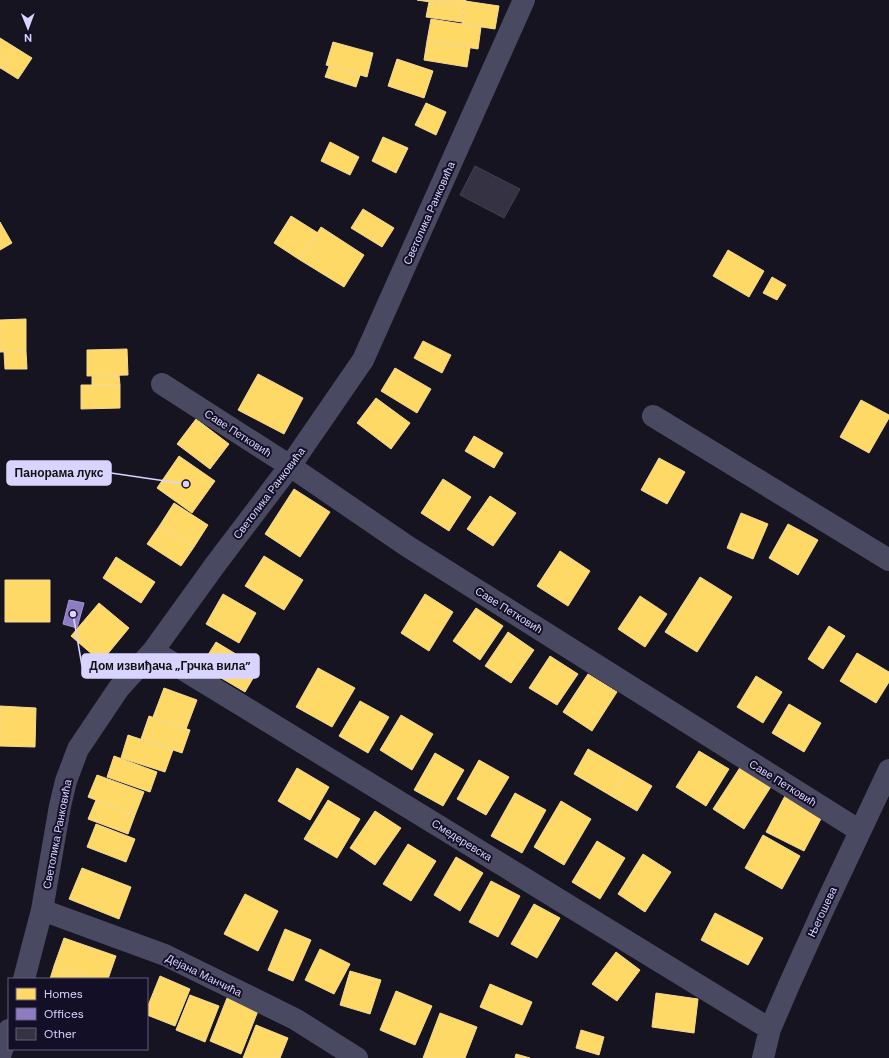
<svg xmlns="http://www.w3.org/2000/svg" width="889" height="1058" font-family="'DM Sans',sans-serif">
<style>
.homes{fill:#ffd966;stroke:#f4d894}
.offices{fill:#8e7cc3;stroke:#a496d5}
.building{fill:#343243;stroke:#433f54}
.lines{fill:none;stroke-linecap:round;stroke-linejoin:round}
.minor{stroke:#4a4962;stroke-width:22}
.labels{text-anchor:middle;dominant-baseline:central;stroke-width:4;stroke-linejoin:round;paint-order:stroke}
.street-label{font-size:11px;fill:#d9d4ff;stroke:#130f26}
.leader{fill:none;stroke:#d9d4ff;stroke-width:1.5}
.callout-dot{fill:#d9d4ff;stroke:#130f26;stroke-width:1.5}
.callout{fill:#d9d4ff;stroke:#d9d4ff;stroke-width:1.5}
.callout-label{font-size:12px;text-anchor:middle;font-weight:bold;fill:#111}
</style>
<rect width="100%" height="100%" fill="#161421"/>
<path class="homes" d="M 417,0 L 466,0 L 464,7 Z
M 465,1 L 499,6 L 495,29 L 462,24 Z
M 429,2 L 464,7 L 462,22 L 426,17 Z
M 431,19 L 481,27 L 478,49 L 427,41 Z
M 0,38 L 16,48 L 2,69 L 0,68 Z
M 427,41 L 470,48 L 467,67 L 424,60 Z
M 333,42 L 373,53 L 367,77 L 326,65 Z
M 16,48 L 32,58 L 18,79 L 2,69 Z
M 397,59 L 433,71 L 424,98 L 388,86 Z
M 329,66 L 360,75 L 356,87 L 325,77 Z
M 426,103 L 446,112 L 436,135 L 415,125 Z
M 383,137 L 408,148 L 396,173 L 372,161 Z
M 330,142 L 359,157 L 350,175 L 321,161 Z
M 363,209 L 394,228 L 382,247 L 351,228 Z
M 291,216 L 318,233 L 300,260 L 274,243 Z
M 0,222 L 12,243 L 0,250 Z
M 321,227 L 364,255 L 344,287 L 300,260 Z
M 728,250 L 764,271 L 749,297 L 713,276 Z
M 772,277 L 786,285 L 777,300 L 763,293 Z
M 26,319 L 26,351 L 0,352 L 0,320 Z
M 423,341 L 451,355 L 442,373 L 414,358 Z
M 127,349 L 128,375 L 87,376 L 87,350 Z
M 26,351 L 27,369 L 5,369 L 4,352 Z
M 395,368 L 431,389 L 417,413 L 381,391 Z
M 258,374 L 303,398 L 284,434 L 238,410 Z
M 119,375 L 120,385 L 92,385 L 92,376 Z
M 81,385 L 120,385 L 120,408 L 81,409 Z
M 376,398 L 410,423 L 391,449 L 357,423 Z
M 861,400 L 889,415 L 889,418 L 869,453 L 840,437 Z
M 196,419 L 229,444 L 210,469 L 177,444 Z
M 474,436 L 503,453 L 494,468 L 465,451 Z
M 179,456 L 215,481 L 192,513 L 157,488 Z
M 659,458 L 685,472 L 667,504 L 641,490 Z
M 443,479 L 471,497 L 449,531 L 421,513 Z
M 294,489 L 330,512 L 300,557 L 265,534 Z
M 490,496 L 516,513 L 493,546 L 467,529 Z
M 174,503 L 208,525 L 194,547 L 160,525 Z
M 741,513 L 768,524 L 753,559 L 727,548 Z
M 788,524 L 818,540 L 798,575 L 769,558 Z
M 160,525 L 194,547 L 181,566 L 147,544 Z
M 560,551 L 590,571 L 568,606 L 537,586 Z
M 264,556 L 303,580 L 284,610 L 245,586 Z
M 116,557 L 155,582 L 141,603 L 103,578 Z
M 700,577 L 732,597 L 697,652 L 665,632 Z
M 5,580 L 50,580 L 50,622 L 5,622 Z
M 223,594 L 256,613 L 239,643 L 206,624 Z
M 425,594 L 453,612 L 429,651 L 401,633 Z
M 640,596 L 667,614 L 645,647 L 618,629 Z
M 99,603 L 129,628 L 101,662 L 71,636 Z
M 476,608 L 503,626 L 480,660 L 453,641 Z
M 829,626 L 845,636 L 823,669 L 808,659 Z
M 508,632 L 534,650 L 511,683 L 485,666 Z
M 216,642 L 259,668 L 245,692 L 201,666 Z
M 857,653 L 889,672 L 889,682 L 876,703 L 840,681 Z
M 550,656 L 578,674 L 557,705 L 529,688 Z
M 318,668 L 355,688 L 332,727 L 296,707 Z
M 588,674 L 617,692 L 592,731 L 563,712 Z
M 756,676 L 782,692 L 763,723 L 737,707 Z
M 164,688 L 197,700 L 186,729 L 153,717 Z
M 360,701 L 389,717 L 368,753 L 339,736 Z
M 789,704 L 821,723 L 804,752 L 772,733 Z
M 0,706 L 36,708 L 35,747 L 0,746 Z
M 401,715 L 433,734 L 412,770 L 380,750 Z
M 149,716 L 190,730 L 182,753 L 141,739 Z
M 128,735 L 173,750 L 165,772 L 121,758 Z
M 588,749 L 628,772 L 613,797 L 574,774 Z
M 699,751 L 729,769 L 706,806 L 676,787 Z
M 435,753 L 464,770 L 443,806 L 414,790 Z
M 114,756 L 157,772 L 150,792 L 107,777 Z
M 479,760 L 509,777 L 486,815 L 457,799 Z
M 741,766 L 772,785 L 744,829 L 713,809 Z
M 297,768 L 329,787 L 310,820 L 278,801 Z
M 628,772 L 652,786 L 637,811 L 613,797 Z
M 97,775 L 144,792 L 135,815 L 88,797 Z
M 515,793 L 546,810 L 522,853 L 491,836 Z
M 786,794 L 824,813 L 804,851 L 766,832 Z
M 96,800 L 135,815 L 128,834 L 88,819 Z
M 328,800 L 360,819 L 337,858 L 304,839 Z
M 561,801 L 591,819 L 564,865 L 534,847 Z
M 375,811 L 401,828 L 375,865 L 350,848 Z
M 96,824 L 135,839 L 126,862 L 87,847 Z
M 763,835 L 800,856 L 782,889 L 745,868 Z
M 597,841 L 625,858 L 600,899 L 572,882 Z
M 408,844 L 436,861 L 411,901 L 383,884 Z
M 643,854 L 671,872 L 645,912 L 618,894 Z
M 456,857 L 483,873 L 460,911 L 434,895 Z
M 82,868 L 131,887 L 119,919 L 69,899 Z
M 491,881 L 520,896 L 498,937 L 469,922 Z
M 245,894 L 278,911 L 258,951 L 224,934 Z
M 534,904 L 560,918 L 537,958 L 511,944 Z
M 715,913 L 763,938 L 748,965 L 701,940 Z
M 285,929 L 311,940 L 293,981 L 268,970 Z
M 64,938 L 116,956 L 108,979 L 92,979 L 54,966 Z
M 320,949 L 350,964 L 334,994 L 305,980 Z
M 616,952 L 640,970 L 617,1001 L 592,984 Z
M 54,966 L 92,979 L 50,979 Z
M 350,971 L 381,980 L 370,1014 L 340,1005 Z
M 160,976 L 190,989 L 175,1026 L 147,1015 L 147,1008 Z
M 490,984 L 532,1002 L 522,1025 L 480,1007 Z
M 396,991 L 432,1006 L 415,1045 L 380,1030 Z
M 656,993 L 698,999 L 694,1033 L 652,1027 Z
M 190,995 L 219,1006 L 205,1042 L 176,1030 Z
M 227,998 L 258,1011 L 241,1054 L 210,1041 Z
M 440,1013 L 477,1027 L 465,1058 L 423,1058 Z
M 256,1025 L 288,1038 L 280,1058 L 243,1058 Z
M 581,1030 L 604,1037 L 599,1055 L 576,1048 Z
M 516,1054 L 530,1058 L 515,1058 Z"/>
<path class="offices" d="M 69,600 L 84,603 L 77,628 L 63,624 Z"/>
<path class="building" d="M 475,166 L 520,189 L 504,218 L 460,195 Z"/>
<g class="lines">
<path class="minor" d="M 162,384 L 290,466 L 407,546 L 860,831
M 653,416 L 889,560
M 153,651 L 770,1029
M 42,910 L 165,955 L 295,1019 L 357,1058
M 24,979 L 42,910 L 60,806 L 66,781 L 78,749 L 119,688 L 153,651 L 215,565 L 290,466 L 363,360 L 524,0
M 0,1056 L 9,1030
M 763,1058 L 770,1029 L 789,985 L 823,910 L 889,770"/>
</g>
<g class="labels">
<g class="street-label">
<text transform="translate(429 213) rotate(-66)">Светолика Ранковића</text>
<text transform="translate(238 433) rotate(33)">Саве Петковић</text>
<text transform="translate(269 493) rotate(-53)">Светолика Ранковића</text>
<text transform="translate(509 610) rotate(32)">Саве Петковић</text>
<text transform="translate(783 783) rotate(32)">Саве Петковић</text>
<text transform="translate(57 834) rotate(-79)">Светолика Ранковића</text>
<text transform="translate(462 840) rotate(32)">Смедеревска</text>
<text transform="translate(822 912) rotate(-65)">Његошева</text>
<text transform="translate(204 975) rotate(26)">Дејана Манчића</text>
</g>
</g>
<path class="leader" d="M186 484L111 473M73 614L82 666"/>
<g class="callout-dot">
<circle cx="186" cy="484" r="4"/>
<circle cx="73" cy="614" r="4"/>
</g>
<g class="callout">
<rect x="7" y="461" width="104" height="24" rx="4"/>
<rect x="82" y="654" width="177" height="24" rx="4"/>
</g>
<g class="callout-label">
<text x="59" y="477">Панорама лукс</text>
<text x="170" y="670">Дом извиђача „Грчка вила”</text>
</g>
<rect x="8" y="978" width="140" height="72" fill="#130f26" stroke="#625e7d"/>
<rect x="16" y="988" width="20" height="12" fill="#ffd966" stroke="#625e7d"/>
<text x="44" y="998" font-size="12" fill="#d9d4ff">Homes</text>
<rect x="16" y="1008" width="20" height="12" fill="#8e7cc3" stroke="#625e7d"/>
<text x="44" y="1018" font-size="12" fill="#d9d4ff">Offices</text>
<rect x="16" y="1028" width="20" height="12" fill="#343243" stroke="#625e7d"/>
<text x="44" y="1038" font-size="12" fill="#d9d4ff">Other</text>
<g transform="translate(28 28) rotate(179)" stroke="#130f26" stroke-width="3" paint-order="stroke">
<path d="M0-3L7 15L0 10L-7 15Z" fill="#d9d4ff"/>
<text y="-6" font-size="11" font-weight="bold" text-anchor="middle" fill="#d9d4ff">N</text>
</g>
</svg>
